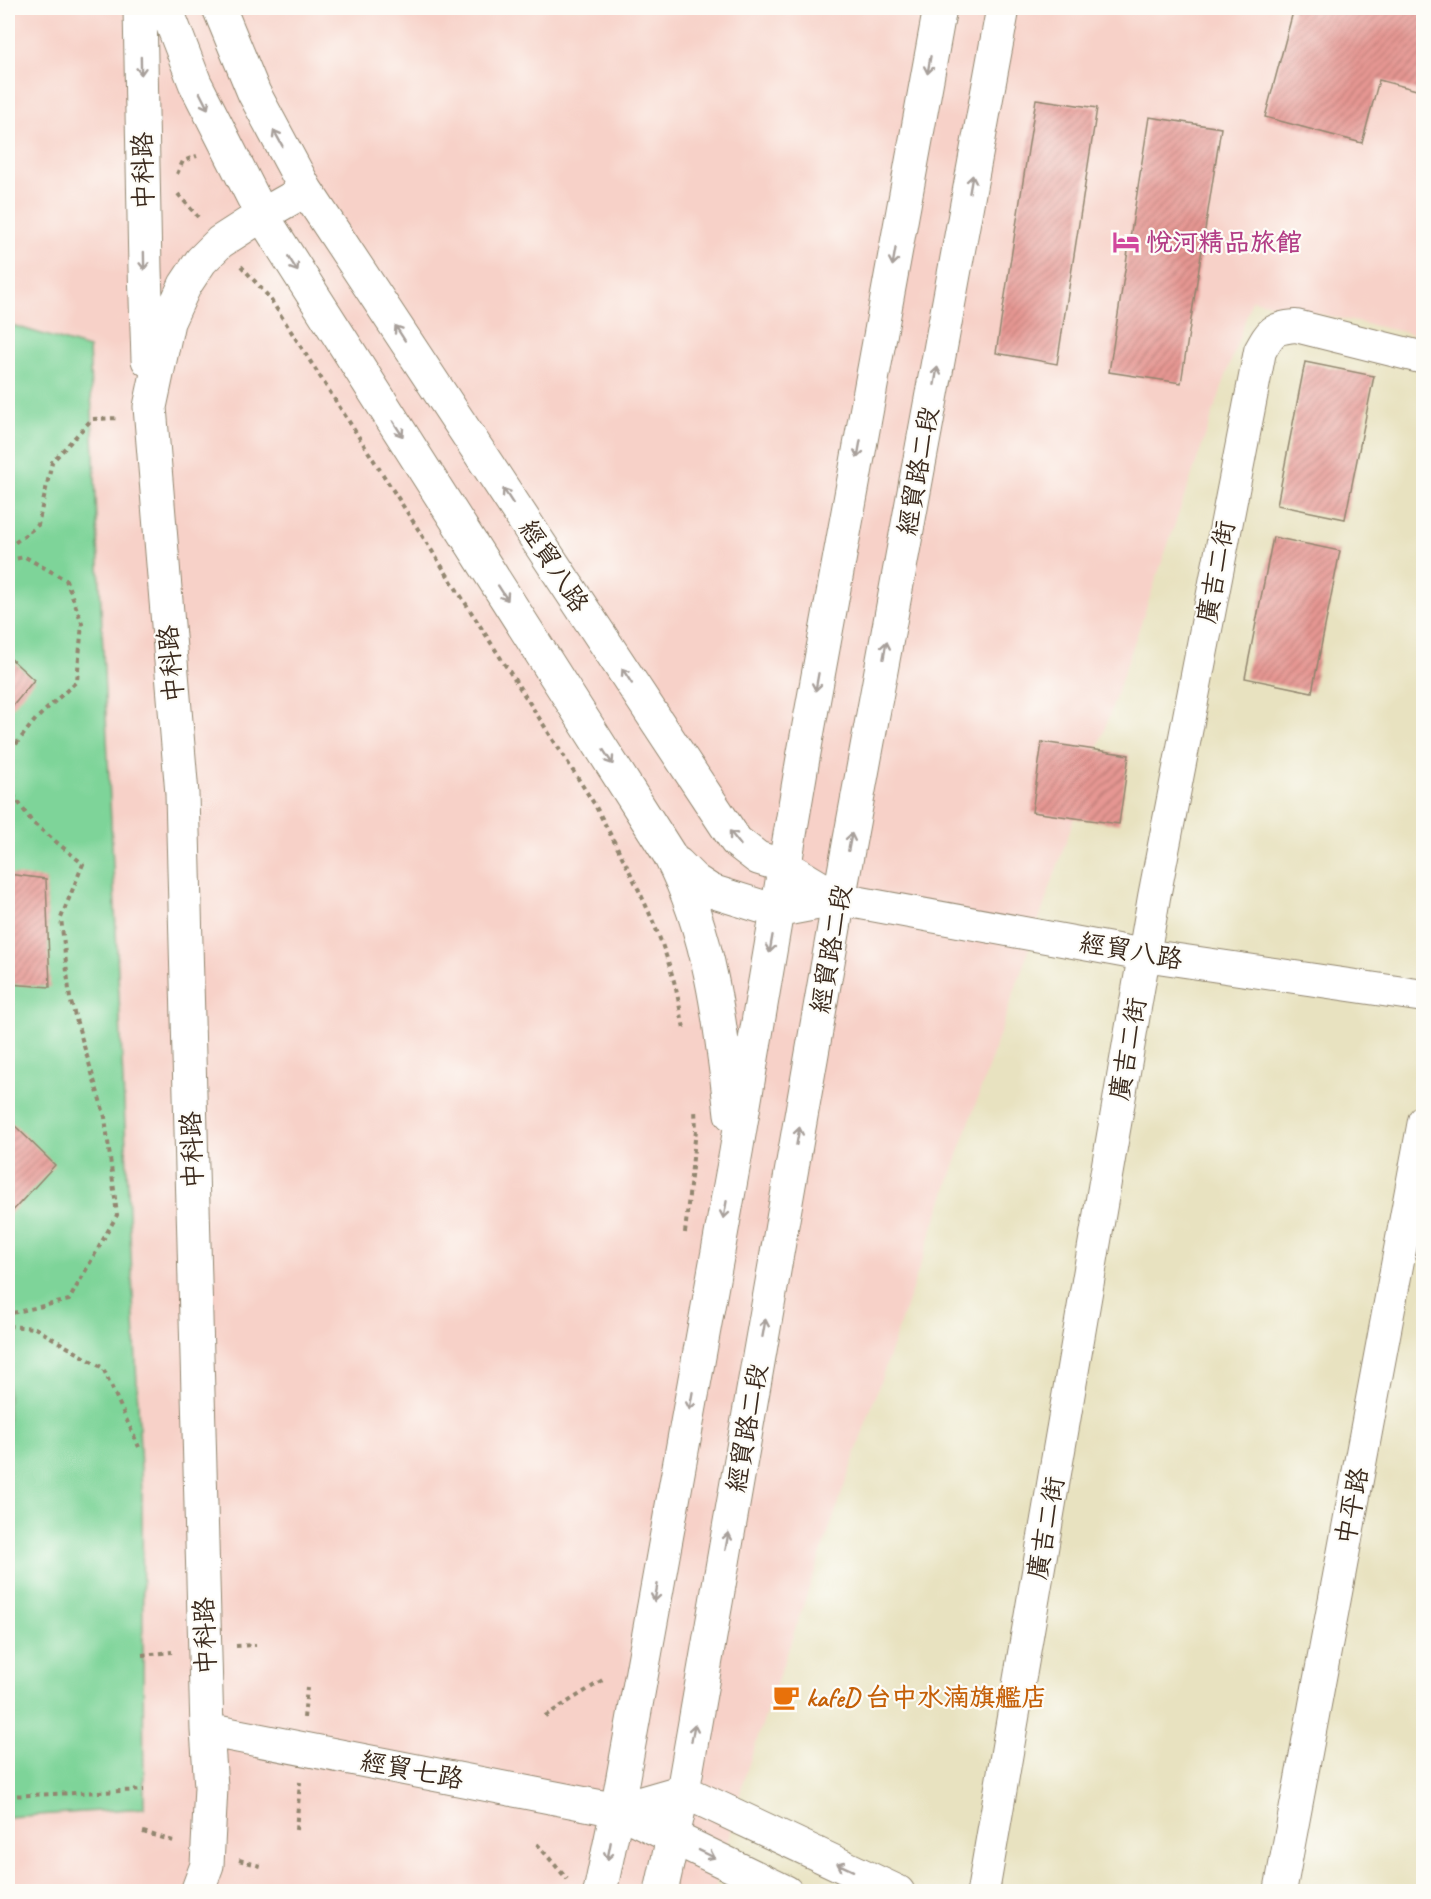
<svg xmlns="http://www.w3.org/2000/svg" width="1431" height="1899" font-family="Caveat,'LXGW WenKai TC',sans-serif">
<style>
.built{fill:#f7d1c8}
.green{fill:#7ed499;stroke:#5c7f5c;stroke-width:1.5}
.building{fill:url(#building-hatch)}
.lines{fill:none;stroke-linecap:round;stroke-linejoin:round}
.minor-casing{stroke:#92866f;stroke-width:34}
.tertiary-casing{stroke:#92866f;stroke-width:35}
.path{stroke:#92866f;stroke-width:4;stroke-dasharray:4.5 4.5;stroke-linecap:butt}
.minor{stroke:#fff;stroke-width:32}
.tertiary{stroke:#fff;stroke-width:33}
.oneway{stroke:#a79f9a}
.labels{text-anchor:middle;dominant-baseline:central;stroke-width:4.5;stroke-linejoin:round;paint-order:stroke}
.street-label{font-size:26px;fill:#3b2a1e;stroke:#fdfcf7}
.hotel-label{font-size:26px;font-weight:bold;fill:#b23c85;stroke:#fdfcf7;text-anchor:start}
.food-label{font-size:26px;font-weight:bold;fill:#c56008;stroke:#fdfcf7;text-anchor:start}
</style>
<defs>
<pattern id="building-hatch" width="6" height="6" patternUnits="userSpaceOnUse" patternTransform="scale(1.5)"><rect width="6" height="6" fill="#e69793"/><path d="M-1 1l2-2M0 6l6-6M5 7l2-2" fill="none" stroke="#bc7b77"/></pattern>
</defs>
<rect width="100%" height="100%" fill="#fdfcf7"/>
<filter id="ink" filterUnits="userSpaceOnUse"><feTurbulence type="fractalNoise" baseFrequency=".0167" numOctaves="2"/><feDisplacementMap in="SourceGraphic" scale="12" xChannelSelector="R" yChannelSelector="G"/><feConvolveMatrix kernelMatrix="1 2 1 2 8 2 1 2 1" color-interpolation-filters="sRGB"/></filter>
<filter id="wash" filterUnits="userSpaceOnUse"><feTurbulence type="fractalNoise" baseFrequency=".008" numOctaves="4" result="noise"/><feDisplacementMap in="SourceGraphic" scale="24" xChannelSelector="R" yChannelSelector="G"/><feGaussianBlur stdDeviation="1.35" result="paint"/><feColorMatrix in="noise" values="0 0 0 0 0 0 0 0 0 0 0 0 0 0 0 0 0 1.4 0 .05"/><feComposite in="paint" operator="in"/></filter>
<g filter="url(#wash)">
<rect width="100%" height="100%" fill="#e8e2c0"/>
<path class="built" d="M 8,8 L 1423,8 L 1423,336 L 1252,300 L 744,1778 L 715,1891 L 8,1892 Z"/>
<path class="green" d="M 8,324 L 89,348 L 142,1492 L 144,1808 L 8,1817 Z"/>
<g id="blocks">
<path class="building" d="M 1294,8 L 1424,8 L 1424,92 L 1379,80 L 1362,143 L 1265,117 Z
M 1036,99 L 1097,108 L 1057,364 L 996,353 Z
M 1149,117 L 1221,128 L 1181,383 L 1109,372 Z
M 1305,362 L 1374,376 L 1345,519 L 1277,505 Z
M 1273,537 L 1340,551 L 1312,692 L 1245,678 Z
M 8,656 L 34,680 L 8,712 Z
M 1042,742 L 1129,755 L 1119,824 L 1032,812 Z
M 8,874 L 46,879 L 50,987 L 8,984 Z
M 8,1119 L 55,1165 L 8,1216 Z"/>
</g>
</g>
<g filter="url(#ink)">
<use href="#blocks" fill-opacity="0" stroke="#92866f" stroke-width="1.5"/>
<g class="lines">
<defs>
<path id="minor" d="M 839,899 L 1144,955 L 1424,996
M 983,1892 L 1154,897 L 1260,351 C 1271,331 1273,328 1296,326 L 1424,358
M 1280,1892 L 1424,1121"/>
<path id="tertiary" d="M 140,8 L 145,269 L 148,360
M 166,8 L 195,83 L 262,215 L 669,854 C 711,934 721,1026 731,1114
M 219,8 L 254,93 L 306,190 L 736,841 L 758,858 L 784,866 L 839,899
M 678,864 L 694,880 L 711,891 L 776,911 L 839,899
M 207,1730 L 617,1810 L 786,1892
M 617,1810 L 683,1791 L 898,1892
M 197,1892 L 207,1865 L 211,1787 L 207,1730 L 182,794 L 150,407 L 168,322 L 185,285 L 201,261 L 220,242 L 262,215 L 306,190
M 600,1892 L 617,1810 L 736,1152 L 803,758 L 940,8
M 661,1892 L 683,1791 L 839,899 L 1003,8"/>
</defs>
<use href="#minor" class="minor-casing"/>
<use href="#tertiary" class="tertiary-casing"/>
<path class="path" d="M 177,174 L 183,161 L 197,156
M 178,194 L 198,217
M 241,266 L 269,297 L 595,805 C 624,861 656,917 673,978 C 678,994 680,1011 684,1028
M 8,548 L 38,525 L 52,462 L 92,419 L 119,418
M 8,560 L 25,557 L 66,580 L 82,623 L 77,681 L 36,719 L 8,754
M 8,787 L 32,822 L 83,864 L 61,918 L 70,999 L 105,1117 L 117,1215 L 69,1300 L 8,1314
M 685,1233 L 696,1130 L 695,1109
M 8,1326 L 35,1328 L 103,1368 L 139,1447
M 236,1646 L 256,1645
M 142,1655 L 172,1652
M 545,1716 L 606,1678
M 304,1718 L 307,1688
M 8,1796 L 144,1790
M 296,1830 L 300,1782
M 143,1832 L 177,1842
M 537,1844 L 567,1879
M 239,1860 L 264,1867"/>
<use href="#minor" class="minor"/>
<use href="#tertiary" class="tertiary"/>
</g>
<defs><path id="oneway-shaft" d="M-6 0H5M1.5-3L5.5 0L1.5 3" fill="none" stroke-width="1.6" stroke-linecap="round" stroke-linejoin="round" transform="scale(1.5)"/></defs>
<g class="oneway">
<use href="#oneway-shaft" transform="translate(929 65) rotate(100)"/>
<use href="#oneway-shaft" transform="translate(141 66) rotate(89)"/>
<use href="#oneway-shaft" transform="translate(204 101) rotate(63)"/>
<use href="#oneway-shaft" transform="translate(278 138) rotate(-119)"/>
<use href="#oneway-shaft" transform="translate(971 184) rotate(-80)"/>
<use href="#oneway-shaft" transform="translate(894 257) rotate(100)"/>
<use href="#oneway-shaft" transform="translate(144 261) rotate(89)"/>
<use href="#oneway-shaft" transform="translate(293 264) rotate(58)"/>
<use href="#oneway-shaft" transform="translate(400 333) rotate(-123)"/>
<use href="#oneway-shaft" transform="translate(936 376) rotate(-80)"/>
<use href="#oneway-shaft" transform="translate(398 429) rotate(57)"/>
<use href="#oneway-shaft" transform="translate(859 449) rotate(100)"/>
<use href="#oneway-shaft" transform="translate(508 496) rotate(-123)"/>
<use href="#oneway-shaft" transform="translate(503 593) rotate(57)"/>
<use href="#oneway-shaft" transform="translate(885 650) rotate(-80)"/>
<use href="#oneway-shaft" transform="translate(627 676) rotate(-123)"/>
<use href="#oneway-shaft" transform="translate(817 682) rotate(100)"/>
<use href="#oneway-shaft" transform="translate(608 757) rotate(57)"/>
<use href="#oneway-shaft" transform="translate(735 838) rotate(-128)"/>
<use href="#oneway-shaft" transform="translate(850 842) rotate(-79)"/>
<use href="#oneway-shaft" transform="translate(771 944) rotate(100)"/>
<use href="#oneway-shaft" transform="translate(798 1136) rotate(-80)"/>
<use href="#oneway-shaft" transform="translate(725 1210) rotate(100)"/>
<use href="#oneway-shaft" transform="translate(764 1328) rotate(-80)"/>
<use href="#oneway-shaft" transform="translate(691 1401) rotate(100)"/>
<use href="#oneway-shaft" transform="translate(727 1541) rotate(-80)"/>
<use href="#oneway-shaft" transform="translate(656 1593) rotate(100)"/>
<use href="#oneway-shaft" transform="translate(693 1733) rotate(-80)"/>
<use href="#oneway-shaft" transform="translate(609 1851) rotate(101)"/>
<use href="#oneway-shaft" transform="translate(707 1854) rotate(26)"/>
<use href="#oneway-shaft" transform="translate(845 1867) rotate(-155)"/>
</g>
</g>
<defs>
<symbol id="hotel-bare" viewBox="-9 -9 18 18"><path d="M-6-4.5h1.5V1H6V5H4.5V3h-9V5H-6ZM-4 0a1.8 1.8 0 1 1 3.6 0ZM.5 0V-2.5h3Q6-2.5 6 0Z" fill="#d1479c" stroke="#fdfcf7" stroke-width="2.5" paint-order="stroke"/></symbol>
<symbol id="cafe-bare" viewBox="-9 -9 18 18"><path d="M-5.5-4.5H6V0H3Q3 3.5 0 3.5H-2.5Q-5.5 3.5-5.5 0ZM3-3.2v2h1.7v-2ZM-6 4.5H4V6H-6Z" fill="#e8710a" stroke="#fdfcf7" stroke-width="2.5" paint-order="stroke"/></symbol>
</defs>
<g fill-rule="evenodd">
<use href="#hotel-bare" x="1107" y="223" width="38" height="38"/>
<use href="#cafe-bare" x="767" y="1678" width="38" height="38"/>
</g>
<g class="labels">
<g class="street-label">
<text transform="translate(143 171) rotate(-91)">中科路</text>
<text transform="translate(918 471) rotate(-80)">經貿路二段</text>
<text transform="translate(554 566) rotate(57)">經貿八路</text>
<text transform="translate(1216 572) rotate(-79)">廣吉二街</text>
<text transform="translate(171 664) rotate(-95)">中科路</text>
<text transform="translate(831 949) rotate(-80)">經貿路二段</text>
<text transform="translate(1131 951) rotate(10)">經貿八路</text>
<text transform="translate(1128 1049) rotate(-80)">廣吉二街</text>
<text transform="translate(192 1150) rotate(-92)">中科路</text>
<text transform="translate(747 1428) rotate(-80)">經貿路二段</text>
<text transform="translate(1352 1506) rotate(-79)">中平路</text>
<text transform="translate(1046 1528) rotate(-80)">廣吉二街</text>
<text transform="translate(205 1636) rotate(-92)">中科路</text>
<text transform="translate(412 1770) rotate(11)">經貿七路</text>
</g>
<g class="hotel-label">
<text x="1146" y="242">悅河精品旅館</text>
</g>
<g class="food-label">
<text x="806" y="1697">kafeD 台中水湳旗艦店</text>
</g>
</g>
<rect width="1431" height="1899" fill="none" stroke="#fdfcf7" stroke-width="30"/>
</svg>
